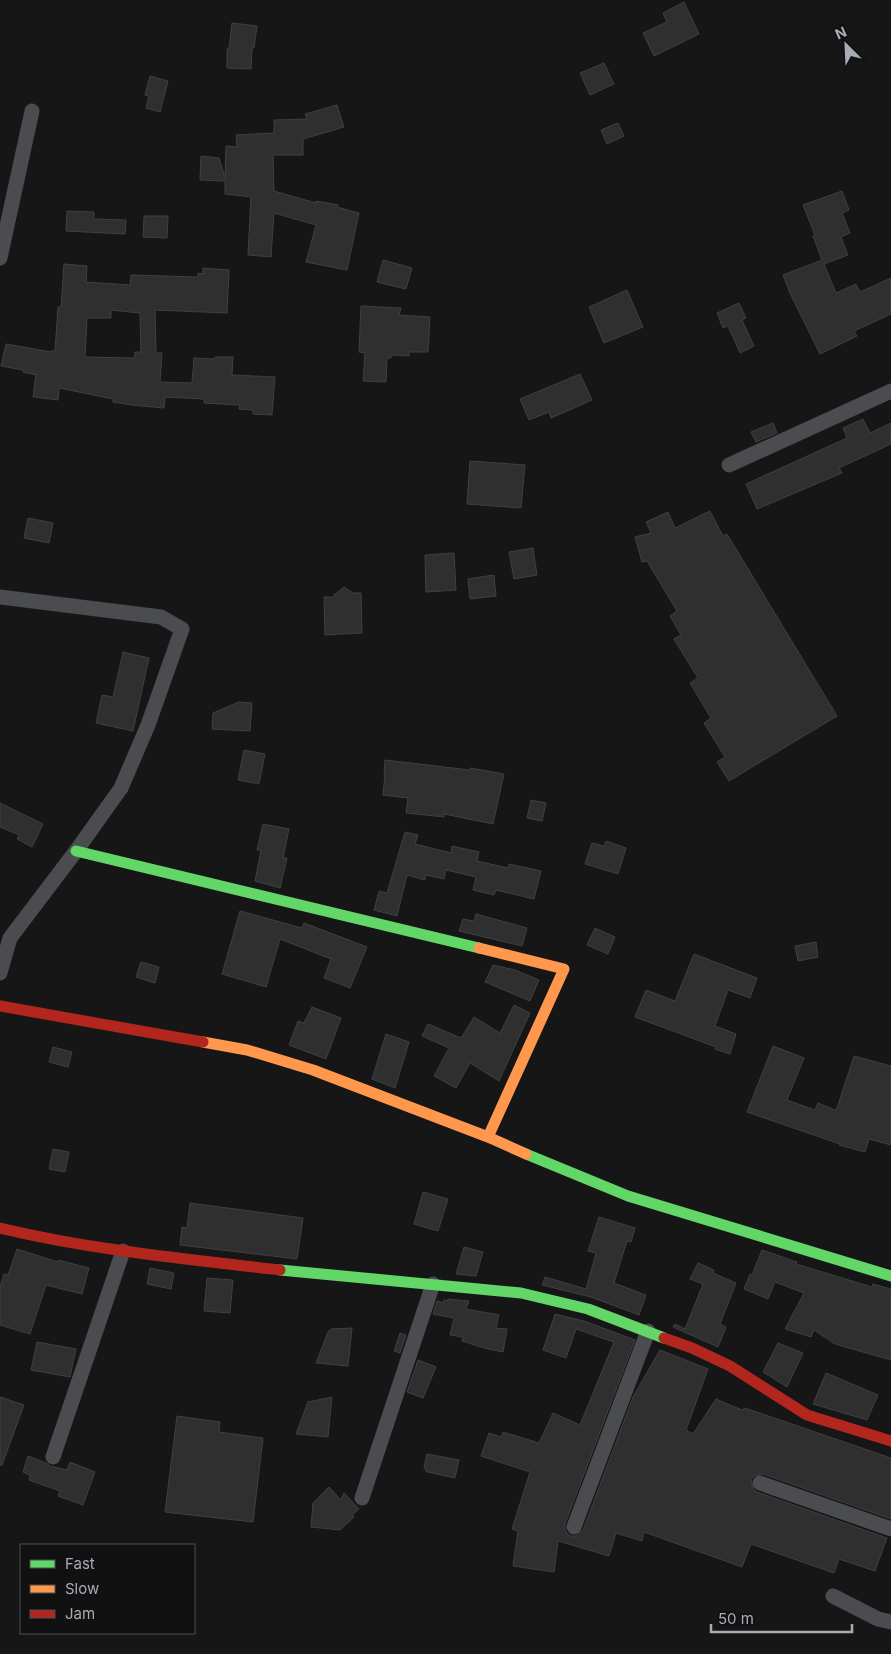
<svg xmlns="http://www.w3.org/2000/svg" width="891" height="1654" font-family="Inter,sans-serif">
<style>
.building{fill:#2f2f30;stroke:#3f4043;fill-rule:evenodd}
.lines{fill:none;stroke-linecap:round;stroke-linejoin:round}
.street{stroke:#4b4c4f;stroke-width:15}
.fast{stroke:#63d668;stroke-width:11}
.slow{stroke:#ff974d;stroke-width:11}
.jam{stroke:#b3261e;stroke-width:11}
</style>
<rect width="100%" height="100%" fill="#161617"/>
<path class="building" d="M 684,2 L 699,34 L 654,56 L 643,33 L 667,22 L 663,13 Z
M 232,23 L 257,26 L 254,48 L 252,48 L 251,69 L 227,68 L 227,49 L 229,49 Z
M 604,63 L 614,84 L 590,95 L 580,73 Z
M 150,76 L 168,81 L 160,112 L 146,108 L 149,96 L 145,95 Z
M 337,105 L 344,127 L 303,139 L 303,155 L 273,155 L 274,191 L 316,203 L 316,201 L 338,205 L 337,207 L 359,213 L 347,270 L 306,262 L 316,225 L 274,213 L 271,257 L 248,255 L 251,197 L 225,194 L 225,181 L 200,180 L 201,156 L 219,158 L 225,178 L 226,146 L 237,147 L 236,135 L 274,133 L 274,120 L 307,119 L 305,114 Z
M 618,123 L 624,136 L 607,144 L 601,130 Z
M 842,191 L 849,210 L 842,213 L 850,233 L 841,237 L 848,255 L 824,264 L 836,293 L 856,284 L 860,292 L 891,278 L 891,314 L 854,331 L 857,336 L 820,354 L 790,293 L 783,275 L 822,260 L 813,236 L 815,235 L 803,205 Z
M 67,211 L 94,212 L 94,219 L 126,220 L 125,234 L 66,231 Z
M 144,216 L 168,216 L 167,238 L 143,237 Z
M 383,260 L 412,268 L 406,289 L 377,282 Z
M 64,264 L 87,266 L 86,282 L 130,285 L 131,275 L 198,277 L 198,273 L 203,274 L 203,268 L 229,270 L 227,313 L 155,310 L 156,353 L 162,353 L 160,382 L 192,383 L 194,358 L 214,359 L 215,357 L 233,357 L 232,375 L 275,377 L 272,415 L 253,414 L 253,410 L 239,409 L 240,405 L 204,403 L 204,399 L 165,397 L 164,408 L 131,405 L 113,402 L 113,399 L 59,388 L 58,400 L 33,397 L 36,375 L 23,372 L 23,370 L 1,366 L 6,344 L 51,352 L 51,351 L 55,351 L 58,307 L 61,307 ZM 111,310 L 140,313 L 141,352 L 135,352 L 134,358 L 85,357 L 87,318 L 111,318 Z
M 627,290 L 643,327 L 604,343 L 589,307 Z
M 739,303 L 746,318 L 742,320 L 754,346 L 740,353 L 728,326 L 723,328 L 717,313 Z
M 361,306 L 401,308 L 399,315 L 430,317 L 428,352 L 409,352 L 409,356 L 391,355 L 391,358 L 387,358 L 386,382 L 363,381 L 365,353 L 359,352 Z
M 580,374 L 592,400 L 551,418 L 549,412 L 529,420 L 520,399 Z
M 863,419 L 870,433 L 891,423 L 891,444 L 839,468 L 842,473 L 757,509 L 746,484 L 847,438 L 843,428 Z
M 773,423 L 777,433 L 756,442 L 751,432 Z
M 470,461 L 525,465 L 521,508 L 467,504 Z
M 710,511 L 723,536 L 727,534 L 837,716 L 729,781 L 717,762 L 725,757 L 704,723 L 711,718 L 690,683 L 698,678 L 674,639 L 681,635 L 670,616 L 677,611 L 647,561 L 642,562 L 635,537 L 651,533 L 646,522 L 668,512 L 675,528 Z
M 28,518 L 53,523 L 49,543 L 24,538 Z
M 533,548 L 537,575 L 514,579 L 509,552 Z
M 454,553 L 456,590 L 426,592 L 425,555 Z
M 494,575 L 496,596 L 470,599 L 468,579 Z
M 344,587 L 353,593 L 361,593 L 362,633 L 325,635 L 324,597 L 334,597 L 334,595 Z
M 123,652 L 149,658 L 133,731 L 96,723 L 102,695 L 113,697 Z
M 239,702 L 252,703 L 250,731 L 212,729 L 213,713 Z
M 244,750 L 265,754 L 259,784 L 238,780 Z
M 385,760 L 470,770 L 470,768 L 504,774 L 493,824 L 444,814 L 444,817 L 406,813 L 408,798 L 383,795 L 385,775 L 384,775 Z
M 531,800 L 546,803 L 542,821 L 527,818 Z
M 0,803 L 43,824 L 32,847 L 17,839 L 19,835 L 0,827 Z
M 263,824 L 289,829 L 283,858 L 287,858 L 280,888 L 255,881 L 261,850 L 257,850 Z
M 405,832 L 418,835 L 415,844 L 451,853 L 452,846 L 479,852 L 477,861 L 508,868 L 509,864 L 541,871 L 534,899 L 496,890 L 494,895 L 473,890 L 476,877 L 446,870 L 444,879 L 426,875 L 425,880 L 407,875 L 397,916 L 374,910 L 379,891 L 387,893 Z
M 606,841 L 626,848 L 618,874 L 585,864 L 592,843 L 604,846 Z
M 240,911 L 302,928 L 304,923 L 367,947 L 350,988 L 324,978 L 331,959 L 280,939 L 266,987 L 222,974 Z
M 476,914 L 527,928 L 522,946 L 459,931 L 463,919 L 474,921 Z
M 595,928 L 615,937 L 608,954 L 587,945 Z
M 816,942 L 818,957 L 798,961 L 795,946 Z
M 694,954 L 757,978 L 750,998 L 728,990 L 715,1026 L 736,1034 L 730,1054 L 715,1049 L 716,1047 L 635,1017 L 646,990 L 675,1001 Z
M 141,962 L 159,967 L 155,983 L 136,977 Z
M 493,965 L 515,970 L 539,980 L 530,1001 L 485,982 Z
M 514,1005 L 530,1013 L 499,1081 L 470,1063 L 456,1088 L 434,1076 L 449,1048 L 422,1036 L 428,1024 L 461,1038 L 474,1017 L 500,1033 Z
M 312,1007 L 341,1018 L 326,1059 L 289,1045 L 298,1021 L 304,1023 Z
M 386,1034 L 409,1042 L 395,1088 L 372,1079 Z
M 773,1046 L 804,1058 L 787,1100 L 815,1110 L 818,1103 L 835,1110 L 837,1108 L 854,1056 L 891,1066 L 891,1145 L 869,1139 L 865,1152 L 839,1145 L 840,1144 L 747,1112 Z
M 53,1047 L 72,1052 L 68,1067 L 49,1062 Z
M 53,1149 L 69,1152 L 65,1172 L 49,1169 Z
M 423,1192 L 448,1199 L 438,1231 L 414,1224 Z
M 190,1203 L 303,1218 L 297,1259 L 180,1245 L 182,1227 L 187,1228 Z
M 599,1217 L 635,1228 L 631,1242 L 627,1241 L 614,1283 L 646,1295 L 639,1315 L 591,1297 L 542,1285 L 545,1277 L 586,1289 L 596,1253 L 588,1251 Z
M 464,1247 L 483,1252 L 476,1276 L 456,1274 Z
M 17,1249 L 58,1262 L 58,1260 L 89,1268 L 82,1294 L 46,1285 L 30,1334 L 0,1325 L 0,1287 L 4,1274 L 8,1275 Z
M 762,1250 L 797,1262 L 796,1264 L 872,1287 L 873,1284 L 891,1289 L 891,1360 L 835,1344 L 814,1330 L 811,1337 L 785,1329 L 804,1293 L 775,1282 L 768,1299 L 744,1289 L 750,1274 L 752,1275 Z
M 698,1263 L 714,1270 L 713,1273 L 736,1283 L 720,1324 L 726,1327 L 718,1347 L 673,1327 L 675,1324 L 685,1329 L 703,1284 L 690,1279 Z
M 150,1268 L 174,1273 L 171,1289 L 147,1284 Z
M 207,1278 L 233,1280 L 230,1313 L 204,1311 Z
M 448,1299 L 469,1301 L 466,1309 L 499,1315 L 496,1328 L 507,1329 L 503,1352 L 484,1348 L 462,1341 L 463,1337 L 450,1335 L 454,1318 L 433,1314 L 437,1301 L 444,1303 L 444,1300 L 448,1301 Z
M 555,1314 L 584,1321 L 635,1340 L 565,1524 L 565,1529 L 567,1533 L 571,1536 L 576,1536 L 583,1530 L 633,1397 L 660,1350 L 708,1369 L 686,1430 L 693,1434 L 716,1399 L 742,1410 L 745,1408 L 891,1458 L 891,1519 L 763,1474 L 754,1476 L 751,1480 L 753,1489 L 757,1492 L 887,1538 L 875,1571 L 839,1559 L 834,1573 L 751,1544 L 742,1567 L 644,1532 L 642,1541 L 616,1533 L 609,1556 L 558,1541 L 554,1572 L 513,1566 L 518,1531 L 512,1529 L 530,1472 L 481,1456 L 489,1433 L 501,1437 L 503,1432 L 539,1443 L 553,1413 L 580,1425 L 614,1342 L 576,1329 L 566,1358 L 543,1350 Z
M 352,1328 L 348,1366 L 316,1363 L 328,1332 L 331,1329 Z
M 400,1333 L 406,1335 L 400,1353 L 394,1351 Z
M 37,1342 L 76,1349 L 70,1377 L 31,1370 Z
M 778,1343 L 803,1353 L 787,1387 L 763,1372 Z
M 418,1360 L 436,1367 L 423,1398 L 407,1392 Z
M 826,1373 L 878,1395 L 867,1420 L 813,1404 Z
M 0,1397 L 24,1405 L 2,1465 L 0,1465 Z
M 332,1397 L 328,1437 L 296,1434 L 308,1402 Z
M 177,1416 L 220,1422 L 219,1432 L 263,1438 L 253,1522 L 165,1512 Z
M 427,1454 L 459,1460 L 455,1478 L 427,1472 L 424,1467 Z
M 28,1456 L 46,1463 L 50,1466 L 67,1470 L 70,1462 L 95,1472 L 83,1505 L 58,1496 L 60,1491 L 29,1480 L 30,1475 L 23,1472 Z
M 329,1487 L 341,1500 L 344,1493 L 359,1509 L 352,1515 L 354,1517 L 340,1530 L 311,1527 L 313,1503 Z"/>
<g class="lines">
<path class="street" d="M 0,258 L 32,111
M 729,465 L 891,391
M 0,597 L 161,617 L 182,629 L 148,725 L 121,788 L 76,851 L 10,938 L 0,973
M 53,1457 L 123,1251
M 760,1483 L 891,1529
M 362,1498 L 433,1284
M 574,1527 L 648,1331
M 833,1596 L 878,1619 L 891,1622"/>
<path class="fast" d="M 76,851 L 479,948
M 526,1154 L 628,1196 L 891,1276
M 280,1270 L 521,1293 L 588,1309 L 664,1338"/>
<path class="slow" d="M 479,948 L 564,969 L 488,1137
M 203,1042 L 247,1050 L 313,1070 L 488,1137 L 526,1154"/>
<path class="jam" d="M 0,1006 L 203,1042
M 0,1228 C 92,1250 186,1259 280,1270
M 664,1338 L 692,1348 L 730,1366 L 807,1415 L 891,1441"/>
</g>
<rect x="20" y="1544" width="175" height="90" fill="#111112" stroke="#4d4f54"/>
<rect x="30" y="1560" width="25" height="8" fill="#63d668" stroke="#4d4f54"/>
<text x="65" y="1569" font-size="15" fill="#a8acb7">Fast</text>
<rect x="30" y="1585" width="25" height="8" fill="#ff974d" stroke="#4d4f54"/>
<text x="65" y="1594" font-size="15" fill="#a8acb7">Slow</text>
<rect x="30" y="1610" width="25" height="8" fill="#b3261e" stroke="#4d4f54"/>
<text x="65" y="1619" font-size="15" fill="#a8acb7">Jam</text>
<g transform="translate(846 45) rotate(336)" stroke="#111112" stroke-width="4" paint-order="stroke">
<path d="M0-4L9 19L0 12L-9 19Z" fill="#a8acb7"/>
<text y="-8" font-size="14" font-weight="bold" text-anchor="middle" fill="#a8acb7">N</text>
</g>
<path d="M711 1624v8h141v-8" fill="none" stroke="#a8acb7" stroke-width="2.5"/>
<text x="718" y="1624" font-size="15" fill="#a8acb7" stroke="#111112" stroke-width="4" paint-order="stroke">50 m</text>
</svg>
